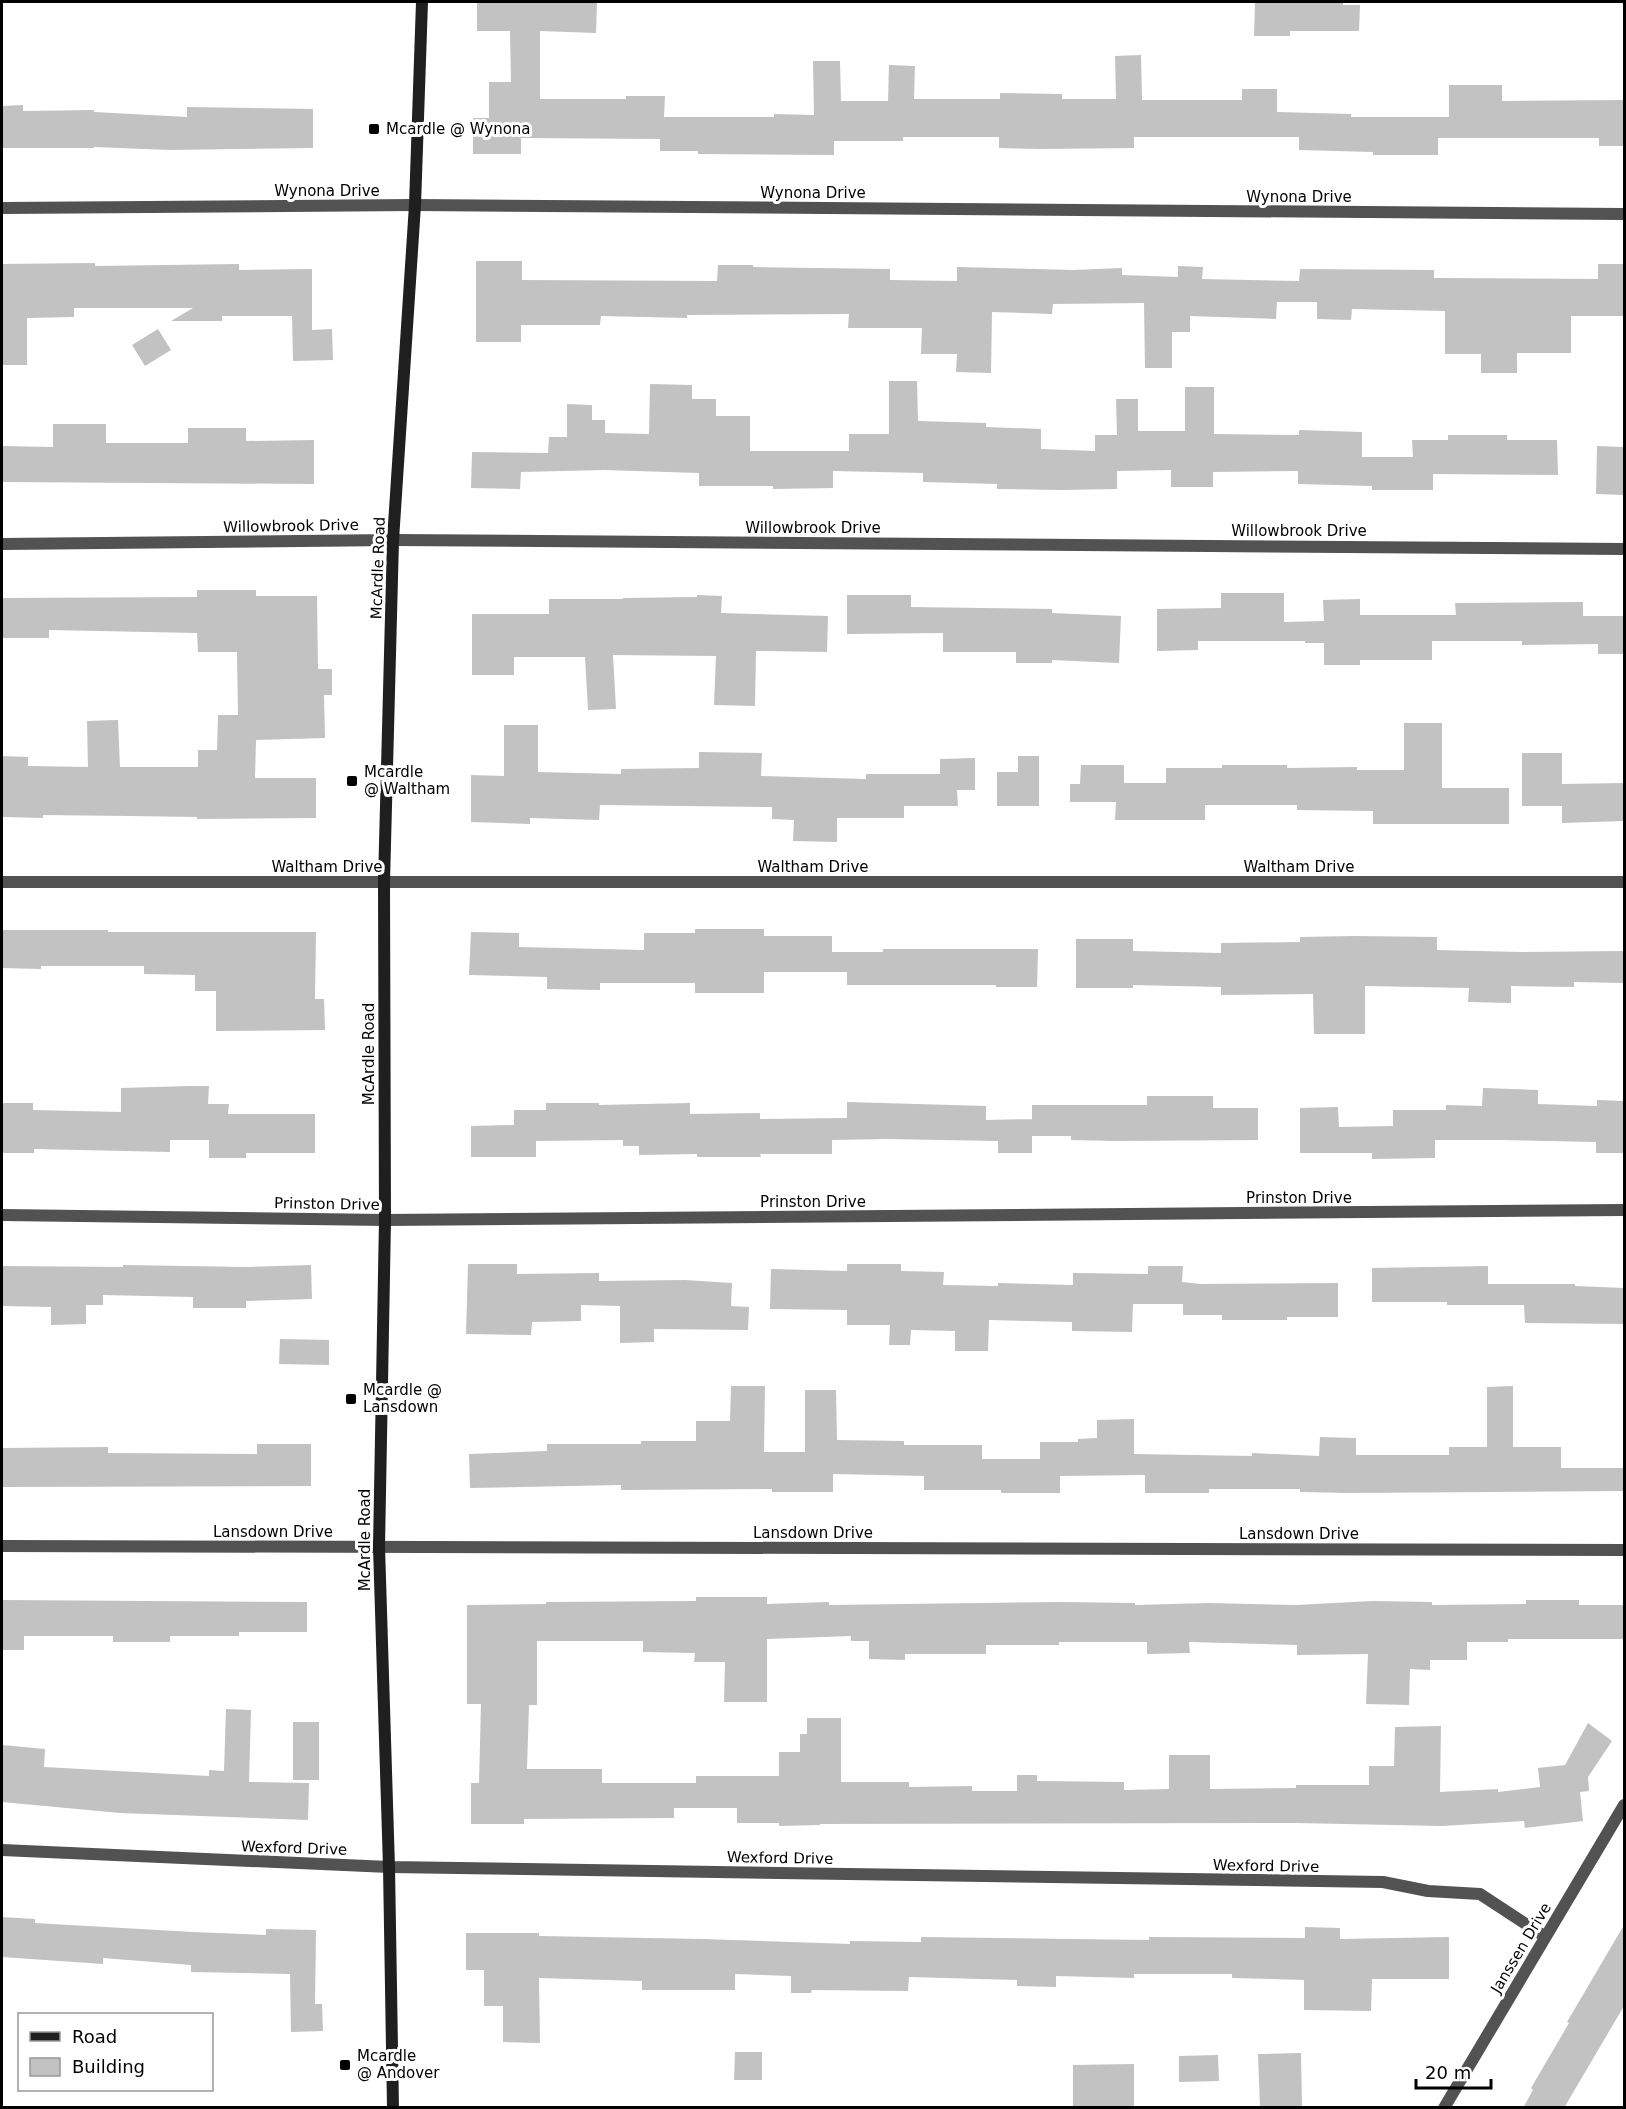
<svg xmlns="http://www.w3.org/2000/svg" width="1626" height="2109" font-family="'DejaVu Sans',sans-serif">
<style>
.building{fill:#c2c2c2}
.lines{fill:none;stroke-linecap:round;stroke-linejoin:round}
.minor{stroke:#525252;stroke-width:12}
.secondary{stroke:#1f1f1f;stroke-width:12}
.poi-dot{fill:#000;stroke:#fff;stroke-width:2}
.labels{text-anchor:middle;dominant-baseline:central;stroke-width:6;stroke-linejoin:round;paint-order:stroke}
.poi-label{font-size:15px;fill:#000;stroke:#fff;text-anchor:start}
.street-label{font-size:15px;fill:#000;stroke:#fff}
</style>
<rect width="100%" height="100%" fill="#fff"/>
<path class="building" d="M 477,2 L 597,2 L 596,33 L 540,31 L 540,99 L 626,99 L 626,96 L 665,96 L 664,117 L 774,117 L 774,114 L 814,115 L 813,61 L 840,61 L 841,101 L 888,101 L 889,65 L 915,66 L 914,99 L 1000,99 L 1000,93 L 1062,94 L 1062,99 L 1116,99 L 1115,56 L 1141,55 L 1142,100 L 1242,100 L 1242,89 L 1277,89 L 1277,112 L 1351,114 L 1351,117 L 1449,117 L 1449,85 L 1502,85 L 1502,101 L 1624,100 L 1624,146 L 1599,146 L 1599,138 L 1438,138 L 1438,155 L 1373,155 L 1373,152 L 1299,150 L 1299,137 L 1134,137 L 1134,148 L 1040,149 L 999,148 L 999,137 L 903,137 L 903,141 L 834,141 L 834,155 L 698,154 L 698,151 L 660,151 L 660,139 L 521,138 L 521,154 L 473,154 L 473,118 L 489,118 L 489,82 L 511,82 L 510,31 L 477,31 Z
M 1255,2 L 1343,2 L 1343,5 L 1360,5 L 1359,31 L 1290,31 L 1290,36 L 1254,36 Z
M 23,105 L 23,111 L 94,110 L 94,112 L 187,117 L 187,107 L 313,109 L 313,148 L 170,150 L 94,147 L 94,148 L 2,148 L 2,106 Z
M 476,261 L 522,261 L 522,280 L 717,281 L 718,265 L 753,265 L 753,267 L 890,269 L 890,280 L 957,281 L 957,267 L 1073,270 L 1122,268 L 1122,275 L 1178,277 L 1178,266 L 1203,267 L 1202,279 L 1299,281 L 1300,269 L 1434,270 L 1434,278 L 1598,279 L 1598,264 L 1624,264 L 1624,316 L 1571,316 L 1571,353 L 1517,353 L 1517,373 L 1481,373 L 1481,354 L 1445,354 L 1445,311 L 1352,309 L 1351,320 L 1317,319 L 1317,302 L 1277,302 L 1276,319 L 1190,316 L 1190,332 L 1172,332 L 1172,368 L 1145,368 L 1144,303 L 1053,304 L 1052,314 L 992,312 L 991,373 L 956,372 L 957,354 L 921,354 L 922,328 L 848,328 L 849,314 L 687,315 L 687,318 L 601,316 L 600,325 L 521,325 L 521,342 L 476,342 Z
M 95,263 L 95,266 L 239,264 L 239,270 L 312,269 L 312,330 L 332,329 L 333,360 L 293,361 L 292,316 L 222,316 L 222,321 L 171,321 L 193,308 L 74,308 L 74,317 L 27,318 L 27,365 L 2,365 L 2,264 Z
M 158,329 L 171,350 L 145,366 L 132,345 Z
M 889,381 L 917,381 L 918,421 L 986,423 L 986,427 L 1041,429 L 1041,449 L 1095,451 L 1095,435 L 1117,435 L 1116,399 L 1138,399 L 1138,431 L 1185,431 L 1185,387 L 1214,387 L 1214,434 L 1299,435 L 1299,430 L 1362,432 L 1362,457 L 1413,457 L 1412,440 L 1448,440 L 1448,435 L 1507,435 L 1507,440 L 1557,440 L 1558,475 L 1433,474 L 1433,490 L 1372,490 L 1372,486 L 1298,484 L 1298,471 L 1213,472 L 1213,487 L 1171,487 L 1171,470 L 1117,471 L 1117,489 L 1061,490 L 997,489 L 997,484 L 923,482 L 923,473 L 833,471 L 833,488 L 773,489 L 773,486 L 699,486 L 699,473 L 604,470 L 521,472 L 520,489 L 471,488 L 472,452 L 548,453 L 549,437 L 567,437 L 567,404 L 592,405 L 592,420 L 605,420 L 605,433 L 649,434 L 650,384 L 692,385 L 692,399 L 716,399 L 716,416 L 750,416 L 750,451 L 849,451 L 849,434 L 889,434 Z
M 53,424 L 106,424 L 106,443 L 188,443 L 188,428 L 246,428 L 246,441 L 314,440 L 314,484 L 2,482 L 2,446 L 53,447 Z
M 1597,446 L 1624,447 L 1624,495 L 1596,494 Z
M 197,590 L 256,590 L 256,596 L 317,596 L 318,669 L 332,669 L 332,695 L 324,695 L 325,738 L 256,740 L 255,778 L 316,778 L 316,818 L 197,819 L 197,817 L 129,816 L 43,815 L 43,818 L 2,817 L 2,756 L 28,757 L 28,766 L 88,767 L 87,721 L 118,720 L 120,767 L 198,767 L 198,750 L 217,750 L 218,715 L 238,715 L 237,652 L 198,652 L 197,633 L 49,630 L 49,638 L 2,638 L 2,598 L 197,597 Z
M 1221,593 L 1284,593 L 1284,622 L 1324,621 L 1323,600 L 1360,599 L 1360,615 L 1456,615 L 1455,603 L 1583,602 L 1583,616 L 1624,616 L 1624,654 L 1598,654 L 1598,644 L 1522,645 L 1522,641 L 1432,641 L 1432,660 L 1360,660 L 1360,665 L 1324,665 L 1324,643 L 1305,643 L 1305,641 L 1198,641 L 1198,650 L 1157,651 L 1157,609 L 1221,608 Z
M 697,595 L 722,596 L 721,613 L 828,616 L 827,652 L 756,651 L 755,706 L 714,705 L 716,656 L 613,655 L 616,709 L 588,710 L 585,657 L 514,657 L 514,675 L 472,675 L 472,614 L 549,614 L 549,599 L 623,599 L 623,598 L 697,597 Z
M 847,595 L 911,595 L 911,607 L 1052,609 L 1052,613 L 1121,616 L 1119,663 L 1052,660 L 1052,663 L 1016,663 L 1016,652 L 943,652 L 943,633 L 847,634 Z
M 1404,723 L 1442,723 L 1442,788 L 1509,788 L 1509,824 L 1373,824 L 1373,811 L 1297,810 L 1297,805 L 1205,805 L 1205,820 L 1115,820 L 1116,802 L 1070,802 L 1070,784 L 1080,784 L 1081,765 L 1124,765 L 1124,783 L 1166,783 L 1166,768 L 1222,768 L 1222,765 L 1287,765 L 1287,768 L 1357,767 L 1357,770 L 1404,770 Z
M 504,725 L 538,725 L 538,772 L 621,774 L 621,769 L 699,768 L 699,752 L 762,753 L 761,776 L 866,779 L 866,774 L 940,774 L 940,759 L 975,758 L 975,790 L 957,790 L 958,806 L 904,806 L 904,818 L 837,818 L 837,842 L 793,841 L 794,820 L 772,819 L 772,807 L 600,805 L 599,820 L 530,818 L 530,824 L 471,822 L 471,775 L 504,776 Z
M 1522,753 L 1562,753 L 1562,784 L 1624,783 L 1624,821 L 1562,823 L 1562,806 L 1522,806 Z
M 1018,756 L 1039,756 L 1039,806 L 997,806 L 997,772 L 1018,772 Z
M 695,929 L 764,929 L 764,936 L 832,936 L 832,952 L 883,952 L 883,949 L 1038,949 L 1037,987 L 996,987 L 996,985 L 847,985 L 847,972 L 764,972 L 764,993 L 695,993 L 695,983 L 600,983 L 600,990 L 547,989 L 547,977 L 469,975 L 471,932 L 519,933 L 519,947 L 644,950 L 644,933 L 695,933 Z
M 2,930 L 108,930 L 108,932 L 316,932 L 315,999 L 324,999 L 325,1030 L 216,1031 L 216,991 L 195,991 L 195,975 L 144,974 L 144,966 L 41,966 L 41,969 L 2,968 Z
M 1354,936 L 1437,937 L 1437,950 L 1521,952 L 1624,951 L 1624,983 L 1574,982 L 1574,987 L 1511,986 L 1511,1003 L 1468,1002 L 1469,988 L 1365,986 L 1365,1034 L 1314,1034 L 1313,994 L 1221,995 L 1221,987 L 1133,985 L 1133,988 L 1076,988 L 1076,939 L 1133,939 L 1133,951 L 1221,953 L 1221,943 L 1300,942 L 1300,937 Z
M 189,1086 L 209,1086 L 208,1104 L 229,1104 L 228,1114 L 315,1114 L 315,1153 L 246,1153 L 246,1158 L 209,1158 L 209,1140 L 170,1140 L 170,1152 L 34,1149 L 34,1153 L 2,1153 L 2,1103 L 33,1103 L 33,1110 L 121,1112 L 121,1088 Z
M 1483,1088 L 1538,1090 L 1538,1104 L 1597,1106 L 1597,1100 L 1624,1101 L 1624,1153 L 1596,1153 L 1596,1142 L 1500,1140 L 1435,1140 L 1435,1158 L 1372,1159 L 1372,1153 L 1300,1153 L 1300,1108 L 1338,1107 L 1339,1127 L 1393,1126 L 1393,1110 L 1446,1110 L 1446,1105 L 1482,1106 Z
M 1147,1096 L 1213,1096 L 1213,1108 L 1258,1108 L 1258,1140 L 1116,1141 L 1071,1140 L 1071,1136 L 1032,1136 L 1032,1105 L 1147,1105 Z
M 847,1102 L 986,1106 L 986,1120 L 1032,1119 L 1032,1153 L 998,1153 L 998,1141 L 887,1139 L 832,1140 L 832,1154 L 760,1154 L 761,1157 L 697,1157 L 697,1154 L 639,1155 L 639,1146 L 623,1146 L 623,1140 L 536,1141 L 536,1157 L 471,1157 L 471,1126 L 514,1125 L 514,1110 L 546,1110 L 546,1103 L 599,1103 L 599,1105 L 690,1103 L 690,1114 L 760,1113 L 760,1119 L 847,1118 Z
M 468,1264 L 517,1264 L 517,1274 L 599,1273 L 599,1281 L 685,1280 L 732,1283 L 731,1306 L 749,1307 L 748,1330 L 654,1329 L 654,1342 L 620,1343 L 620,1306 L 581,1305 L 581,1321 L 532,1322 L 531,1335 L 466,1334 Z
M 847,1264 L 901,1264 L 901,1271 L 944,1272 L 943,1285 L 998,1286 L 998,1283 L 1073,1285 L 1073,1273 L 1148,1274 L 1148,1266 L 1183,1266 L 1182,1282 L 1201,1284 L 1338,1283 L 1338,1317 L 1287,1317 L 1287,1320 L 1222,1320 L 1222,1315 L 1183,1315 L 1183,1304 L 1133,1304 L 1132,1332 L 1072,1331 L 1072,1322 L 989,1320 L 988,1351 L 955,1351 L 955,1331 L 911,1330 L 910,1345 L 889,1345 L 890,1325 L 847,1325 L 847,1310 L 770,1309 L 771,1269 L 847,1271 Z
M 123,1265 L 246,1267 L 311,1265 L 312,1299 L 246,1301 L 246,1308 L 193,1308 L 193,1297 L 103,1295 L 103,1305 L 86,1305 L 86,1324 L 51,1325 L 51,1307 L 2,1306 L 2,1266 L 123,1267 Z
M 1488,1266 L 1488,1284 L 1575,1284 L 1575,1286 L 1624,1288 L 1624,1324 L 1525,1323 L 1524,1305 L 1447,1305 L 1447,1302 L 1372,1302 L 1372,1268 Z
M 280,1339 L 329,1340 L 329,1365 L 279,1364 Z
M 731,1386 L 765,1386 L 764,1452 L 805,1452 L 805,1390 L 836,1390 L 837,1440 L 904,1441 L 904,1445 L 982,1445 L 982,1459 L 1040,1459 L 1040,1442 L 1078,1442 L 1078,1439 L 1097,1438 L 1097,1420 L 1134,1419 L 1134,1454 L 1252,1456 L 1252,1453 L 1319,1456 L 1320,1437 L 1356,1438 L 1356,1455 L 1449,1455 L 1449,1447 L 1487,1447 L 1487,1387 L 1513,1386 L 1513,1447 L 1561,1447 L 1561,1468 L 1624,1468 L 1624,1491 L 1350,1493 L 1300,1492 L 1300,1489 L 1209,1489 L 1209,1493 L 1145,1493 L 1145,1475 L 1060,1476 L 1060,1493 L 1001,1493 L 1001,1490 L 924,1490 L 924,1476 L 833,1474 L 833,1492 L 772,1492 L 772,1489 L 621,1490 L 621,1485 L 470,1488 L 469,1454 L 547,1451 L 547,1444 L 641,1444 L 641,1441 L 696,1441 L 696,1421 L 730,1421 Z
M 257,1444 L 311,1444 L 311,1486 L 2,1487 L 2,1448 L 108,1447 L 108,1453 L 257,1454 Z
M 696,1597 L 767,1597 L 767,1604 L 829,1602 L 829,1605 L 1059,1602 L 1135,1603 L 1135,1605 L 1209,1603 L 1296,1605 L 1372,1601 L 1432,1602 L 1432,1605 L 1526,1604 L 1526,1600 L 1579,1600 L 1579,1605 L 1624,1605 L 1624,1639 L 1508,1639 L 1508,1642 L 1467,1642 L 1467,1660 L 1430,1660 L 1430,1670 L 1410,1669 L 1409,1705 L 1366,1704 L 1368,1654 L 1297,1655 L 1297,1645 L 1189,1642 L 1190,1653 L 1147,1654 L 1147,1642 L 1059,1642 L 1059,1645 L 986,1645 L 986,1654 L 905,1654 L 905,1660 L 869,1659 L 869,1641 L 851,1641 L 851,1636 L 767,1639 L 767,1702 L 724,1702 L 725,1662 L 694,1662 L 695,1653 L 643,1652 L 643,1641 L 537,1641 L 537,1705 L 529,1705 L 527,1769 L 602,1769 L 602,1783 L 696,1783 L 696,1776 L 779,1776 L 779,1752 L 800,1752 L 800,1734 L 807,1734 L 807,1718 L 841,1718 L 841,1782 L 909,1782 L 909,1787 L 972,1786 L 972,1791 L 1017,1791 L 1017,1775 L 1037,1775 L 1037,1781 L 1124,1782 L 1124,1790 L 1169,1789 L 1169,1755 L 1210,1755 L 1210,1789 L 1296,1788 L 1296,1785 L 1369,1785 L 1369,1766 L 1394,1766 L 1395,1727 L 1441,1726 L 1440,1792 L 1498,1789 L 1498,1792 L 1540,1787 L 1538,1768 L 1565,1765 L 1588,1723 L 1612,1741 L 1588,1777 L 1589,1791 L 1580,1792 L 1583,1821 L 1525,1828 L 1524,1821 L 1442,1826 L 1296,1823 L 820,1824 L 820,1825 L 779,1826 L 779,1823 L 737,1823 L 737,1808 L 674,1808 L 674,1818 L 524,1819 L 524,1824 L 471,1824 L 471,1783 L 479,1783 L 481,1704 L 467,1704 L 467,1605 L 546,1604 L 546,1602 L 696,1601 Z
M 2,1600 L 307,1602 L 307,1632 L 239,1632 L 239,1636 L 170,1636 L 170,1642 L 113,1642 L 113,1636 L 24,1636 L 24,1650 L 2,1650 Z
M 226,1709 L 251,1710 L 249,1782 L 309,1783 L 308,1820 L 120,1813 L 2,1802 L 2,1745 L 45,1749 L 44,1767 L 209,1776 L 209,1770 L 224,1771 Z
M 293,1722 L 319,1722 L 319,1780 L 293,1780 Z
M 2,1917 L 35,1919 L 35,1923 L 193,1932 L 266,1935 L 266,1929 L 316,1930 L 315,2004 L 322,2004 L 323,2031 L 291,2032 L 290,1974 L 191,1972 L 191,1965 L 103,1958 L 103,1964 L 2,1957 Z
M 1624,1925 L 1624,2006 L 1564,2108 L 1523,2108 L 1533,2090 L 1531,2088 L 1569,2023 L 1567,2022 Z
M 1305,1927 L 1340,1928 L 1340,1939 L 1449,1937 L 1449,1979 L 1372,1979 L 1371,2011 L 1304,2010 L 1304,1980 L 1232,1978 L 1232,1974 L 1134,1974 L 1134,1978 L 1056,1976 L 1056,1987 L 1017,1986 L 1017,1980 L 909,1977 L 908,1991 L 812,1990 L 811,1993 L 791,1993 L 791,1976 L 735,1974 L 735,1990 L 642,1990 L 642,1981 L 539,1978 L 540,2043 L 503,2042 L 503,2006 L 484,2006 L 484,1970 L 466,1970 L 466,1933 L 539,1933 L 539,1936 L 702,1939 L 850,1944 L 850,1941 L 921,1942 L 921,1937 L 1149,1940 L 1149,1937 L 1305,1938 Z
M 735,2052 L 762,2052 L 762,2080 L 734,2080 Z
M 1301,2053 L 1302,2108 L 1260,2108 L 1258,2054 Z
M 1218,2055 L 1219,2081 L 1179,2082 L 1179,2056 Z
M 1134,2064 L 1134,2108 L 1073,2108 L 1073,2065 Z"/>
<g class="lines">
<path class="minor" d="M 2,208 L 415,205 L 1624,214
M 2,544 L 393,540 L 1624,549
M 2,882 L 1624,882
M 2,1215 L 385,1220 L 1624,1210
M 2,1546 L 1624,1550
M 2,1850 L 389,1867 L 1383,1882 L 1428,1891 L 1480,1894 L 1544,1936
M 1444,2108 L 1624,1805"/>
<path class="secondary" d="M 393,2108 L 389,1867 L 379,1547 L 385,1220 L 384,882 L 393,540 L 415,205 L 422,2"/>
</g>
<g class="poi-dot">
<rect x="368" y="123" width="12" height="12" rx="3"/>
<rect x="346" y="775" width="12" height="12" rx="3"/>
<rect x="345" y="1393" width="12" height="12" rx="3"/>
<rect x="339" y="2059" width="12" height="12" rx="3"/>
</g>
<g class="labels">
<g class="poi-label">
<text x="386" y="129">Mcardle @ Wynona</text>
<text x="364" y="772">Mcardle<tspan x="364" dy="17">@ Waltham</tspan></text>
<text x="363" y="1390">Mcardle @<tspan x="363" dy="17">Lansdown</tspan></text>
<text x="357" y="2056">Mcardle<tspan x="357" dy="17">@ Andover</tspan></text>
</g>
<g class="street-label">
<text x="327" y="191">Wynona Drive</text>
<text x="813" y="193">Wynona Drive</text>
<text x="1299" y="197">Wynona Drive</text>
<text transform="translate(291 526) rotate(-1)">Willowbrook Drive</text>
<text x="813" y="528">Willowbrook Drive</text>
<text x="1299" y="531">Willowbrook Drive</text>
<text transform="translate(378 568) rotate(-88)">McArdle Road</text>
<text x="327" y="867">Waltham Drive</text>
<text x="813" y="867">Waltham Drive</text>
<text x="1299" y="867">Waltham Drive</text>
<text transform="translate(369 1054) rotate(-90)">McArdle Road</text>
<text x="1299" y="1198">Prinston Drive</text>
<text x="813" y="1202">Prinston Drive</text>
<text transform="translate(327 1204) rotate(1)">Prinston Drive</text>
<text x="273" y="1532">Lansdown Drive</text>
<text x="813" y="1533">Lansdown Drive</text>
<text x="1299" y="1534">Lansdown Drive</text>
<text transform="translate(365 1540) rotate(-90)">McArdle Road</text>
<text transform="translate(294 1848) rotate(2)">Wexford Drive</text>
<text transform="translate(780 1858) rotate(1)">Wexford Drive</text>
<text transform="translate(1266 1866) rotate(1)">Wexford Drive</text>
<text transform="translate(1521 1948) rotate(-59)">Janssen Drive</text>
</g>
</g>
<rect width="1626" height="2109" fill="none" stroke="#000000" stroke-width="6"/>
<rect x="18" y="2013" width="195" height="78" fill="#ffffff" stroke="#999999" stroke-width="1.5"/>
<rect x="30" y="2032" width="30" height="9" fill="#1f1f1f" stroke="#999999" stroke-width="1.5"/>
<text x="72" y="2043" font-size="18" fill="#000000">Road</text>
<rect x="30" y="2058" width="30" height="18" fill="#c2c2c2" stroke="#999999" stroke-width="1.5"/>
<text x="72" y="2073" font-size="18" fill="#000000">Building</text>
<path d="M1416 2079v9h75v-9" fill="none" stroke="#000000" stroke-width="3"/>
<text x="1425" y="2079" font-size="18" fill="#000000" stroke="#ffffff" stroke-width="4.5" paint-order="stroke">20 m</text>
</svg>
